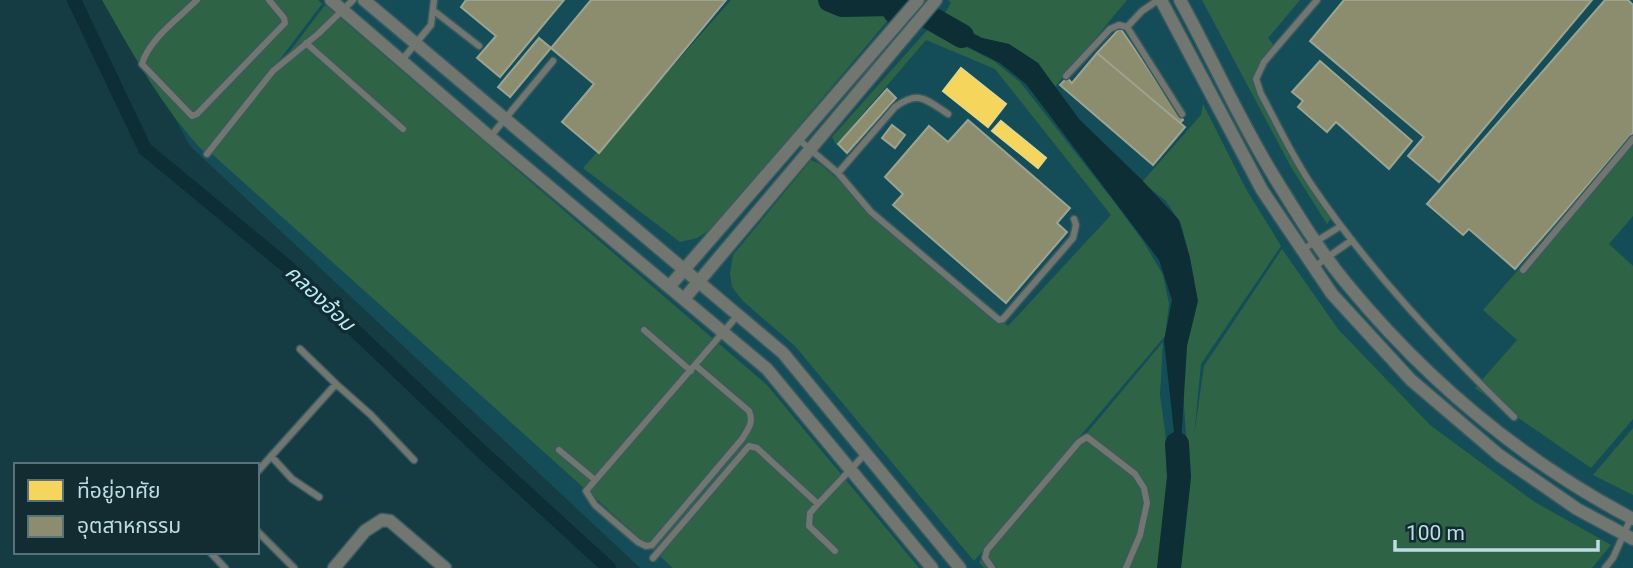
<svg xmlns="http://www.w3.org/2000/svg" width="1633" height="568" font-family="Roboto,'Noto Sans Thai',sans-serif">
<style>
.built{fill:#144d58}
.green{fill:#2e6445}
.water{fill:#0d2e34}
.homes{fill:#f6d55c;stroke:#e5d784;stroke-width:2}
.industry{fill:#8c8c6e;stroke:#9ba491;stroke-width:2}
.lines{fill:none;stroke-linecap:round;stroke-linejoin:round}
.canal{stroke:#0d2e34;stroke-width:14}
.river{stroke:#0d2e34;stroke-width:24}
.service-casing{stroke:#395a5f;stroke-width:9}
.minor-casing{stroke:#395a5f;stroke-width:15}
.service{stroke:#727671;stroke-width:6}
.minor{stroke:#727671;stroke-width:12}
.labels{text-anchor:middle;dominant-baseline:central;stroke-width:7;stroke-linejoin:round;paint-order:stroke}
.water-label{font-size:21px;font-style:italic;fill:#bbebf6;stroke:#122c32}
</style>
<rect width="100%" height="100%" fill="#143c42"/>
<path class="built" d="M 110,0 L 1633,0 L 1633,568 L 640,568 L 190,146 Z"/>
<path class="green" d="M 102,0 L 318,0 L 322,4 L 207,155 C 163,110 133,54 102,0 Z
M 731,0 L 830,0 L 842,5 L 889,4 L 894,13 L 713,228 L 697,238 L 680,242 L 583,168 Z
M 948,0 L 1127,0 L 1055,87 L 1038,63 L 1009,44 L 982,38 L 943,16 L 951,3 Z
M 1202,0 L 1300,0 L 1268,38 L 1275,47 L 1257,76 L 1265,102 L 1332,217 L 1327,224 L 1291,167 Z
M 325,5 L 767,385 L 919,568 L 673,568 L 212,154 Z
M 929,28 L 994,61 L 1020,82 L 1115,203 L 1143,241 L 1163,275 L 1169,304 L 1165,336 L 974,561 L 795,346 L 743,301 L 732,287 L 730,273 L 733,255 L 811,160 L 820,164 L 1008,326 L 1111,215 L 995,69 L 926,40 L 836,145 L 832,137 Z
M 1203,104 L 1246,189 L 1281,246 L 1201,364 L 1194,436 L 1204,366 L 1282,249 L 1338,329 L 1430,425 L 1533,501 L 1611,545 L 1592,568 L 1180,568 L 1189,481 L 1183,389 L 1187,346 L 1190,258 L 1181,224 L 1166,201 L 1142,182 L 1201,115 Z
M 1633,139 L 1633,216 L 1609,244 L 1633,266 L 1633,419 L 1591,468 L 1475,388 L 1517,340 L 1483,310 Z
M 1163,342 L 1160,395 L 1172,483 L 1159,568 L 984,568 L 979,562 Z
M 1633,428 L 1633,495 L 1593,475 Z"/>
<path class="water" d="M 940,12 L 958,26 L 982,38 L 1009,44 L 1038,63 L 1079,119 L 1142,180 L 1179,220 L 1190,258 L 1198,301 L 1187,346 L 1179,477 L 1164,341 L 1172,300 L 1159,260 L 1026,84 L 1000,63 L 928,27 Z"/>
<path class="homes" d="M 961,68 L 1006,104 L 988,127 L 943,91 Z
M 1001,121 L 1046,158 L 1038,168 L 992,131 Z"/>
<path class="industry" d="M 466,0 L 564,0 L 500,77 L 477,58 L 496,36 L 461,7 Z
M 591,0 L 726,0 L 599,153 L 562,122 L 594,84 L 551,48 Z
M 1344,0 L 1592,0 L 1439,182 L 1408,156 L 1424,137 L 1310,41 Z
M 1605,0 L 1628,0 L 1633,5 L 1633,133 L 1515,269 L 1469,229 L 1463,235 L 1427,204 Z
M 1120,28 L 1183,120 L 1180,123 L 1097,53 Z
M 539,38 L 551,48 L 510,97 L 498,87 Z
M 1097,53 L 1185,127 L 1153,165 L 1060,85 L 1067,78 L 1072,83 Z
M 1320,61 L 1412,141 L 1389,169 L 1336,122 L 1327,132 L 1298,107 L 1303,101 L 1292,92 Z
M 887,89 L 896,98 L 847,153 L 838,144 Z
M 968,120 L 1070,208 L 1057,223 L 1067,232 L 1006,303 L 893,205 L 903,194 L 885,177 L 929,126 L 948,142 Z
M 892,125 L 905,135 L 895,148 L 882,138 Z"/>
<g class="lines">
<path class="canal" d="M 74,0 L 145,149 L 289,268 L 478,448 L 609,568"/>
<path class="river" d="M 830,0 L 842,5 L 891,4 L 895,12 L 905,1
M 899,0 L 962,36
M 1169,568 L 1179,477 L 1177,444"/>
<defs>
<path id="service" d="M 197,0 C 179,18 149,39 142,64 L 192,116 L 197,114 L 285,23 L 284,18 L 269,0
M 1317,0 L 1264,62 L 1256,79 L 1261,94 C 1278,125 1293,158 1313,187 C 1370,271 1442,347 1514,417
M 434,11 L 479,46
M 1127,27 L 1142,11 L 1158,0
M 306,43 L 403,129
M 402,60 L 431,25 L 434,0
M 1066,76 L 1110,29 L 1119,25 L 1127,27 L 1182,114
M 490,137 L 553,61
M 798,139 L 838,173 L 871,212 L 999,320 L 1003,319 L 1073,238 L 1076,225 L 1074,219
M 207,154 L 273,71 L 318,34 L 353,0
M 838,173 L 895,107 C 919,90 925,99 948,114
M 1302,250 L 1341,226
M 1314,267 L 1352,240
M 1523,270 L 1633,139
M 644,330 L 691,371
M 300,349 L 336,384
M 695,365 L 749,411 C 754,423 748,429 742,439 L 652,545 L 646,546 L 638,542 L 595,505 L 586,491 L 738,315
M 559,450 L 595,480
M 271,456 L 292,479 L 319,497
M 257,472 L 336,384 L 371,415 L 414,460
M 818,504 L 810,513 L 809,526 L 835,551
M 257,531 L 294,568
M 210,552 L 225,568
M 653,558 L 749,446 L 757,448 L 818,504 L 866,453
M 992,568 L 985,558 L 987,550 L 1079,442 L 1087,437 L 1135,474 L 1144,488 L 1147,503 L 1140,535 L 1126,568
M 1605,568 L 1613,558 L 1631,518"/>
<path id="minor" d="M 331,0 L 490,137 L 767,369 L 932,568
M 364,0 L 783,353 L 960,568
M 1161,0 L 1262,190 L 1332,294 L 1411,380 L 1499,455 L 1577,509 L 1633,539
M 1180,0 C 1213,60 1242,126 1278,183 C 1299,217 1321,253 1347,284 C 1426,380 1523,461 1633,519
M 669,287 L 918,0
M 684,299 L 936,0
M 334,568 L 365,531 L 382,520 L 390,521 L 445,568"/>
</defs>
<use href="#service" class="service-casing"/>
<use href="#minor" class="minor-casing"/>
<use href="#service" class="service"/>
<use href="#minor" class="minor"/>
</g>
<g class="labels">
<g class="water-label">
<text transform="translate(320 298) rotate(43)">คลองอ้อม</text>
</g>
</g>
<rect x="14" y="463" width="245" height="91" fill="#122c32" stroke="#577279" stroke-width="2"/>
<rect x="28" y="480" width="35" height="21" fill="#f6d55c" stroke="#577279" stroke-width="2"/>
<text x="77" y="498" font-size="21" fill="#bedce3">ที่อยู่อาศัย</text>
<rect x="28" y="516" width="35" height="21" fill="#8c8c6e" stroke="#577279" stroke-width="2"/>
<text x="77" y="533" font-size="21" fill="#bedce3">อุตสาหกรรม</text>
<path d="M1395 540v10h203v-10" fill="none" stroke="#bedce3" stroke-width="3.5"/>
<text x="1406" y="540" font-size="21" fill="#bedce3" stroke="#122c32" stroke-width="5" paint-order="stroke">100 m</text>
</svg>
